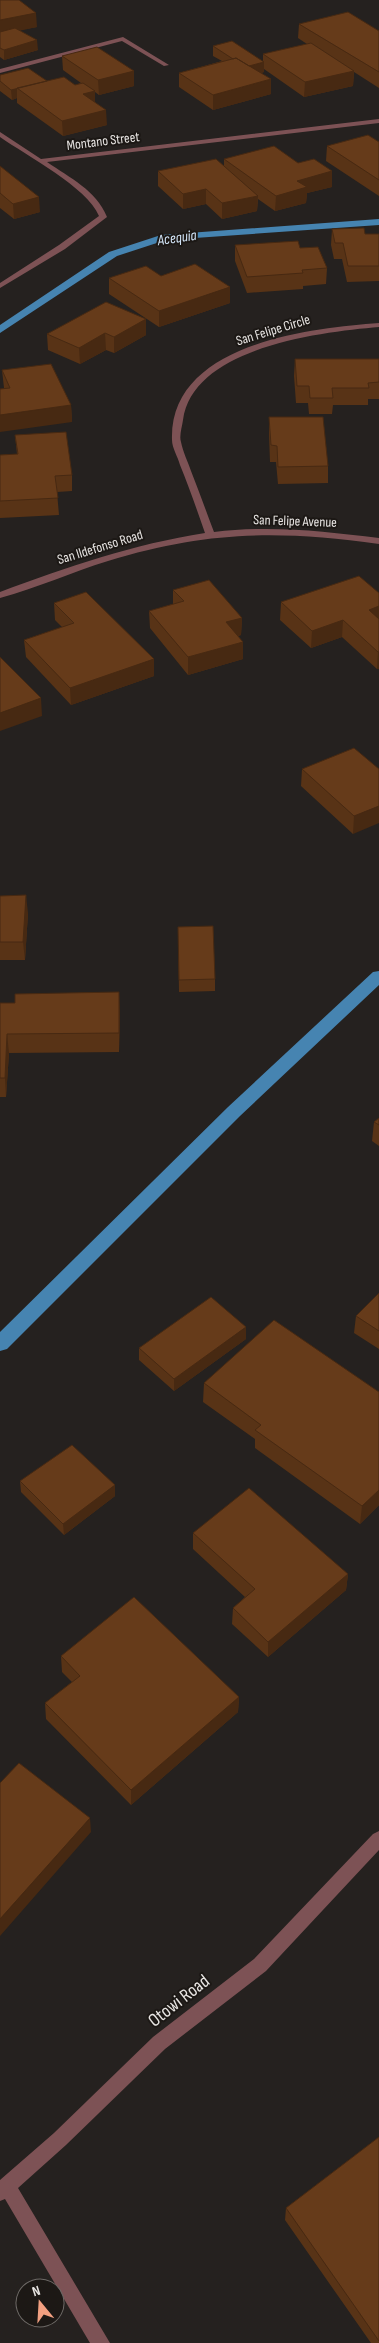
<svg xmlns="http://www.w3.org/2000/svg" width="379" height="2343" font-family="'Sofia Sans Condensed',sans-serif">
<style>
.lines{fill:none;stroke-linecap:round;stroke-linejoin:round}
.stream{fill:#4684b1;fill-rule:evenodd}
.service{fill:#7d5255;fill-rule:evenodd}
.minor{fill:#7d5255;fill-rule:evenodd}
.wall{fill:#583316}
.shaded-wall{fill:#472912}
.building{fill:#663b1a;stroke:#472912}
.labels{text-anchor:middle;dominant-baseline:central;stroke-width:4;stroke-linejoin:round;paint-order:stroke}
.far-street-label{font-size:14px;fill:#e8e5e3;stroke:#1c1815}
.far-water-label{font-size:15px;font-style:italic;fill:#d3e5f8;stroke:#1c1815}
.near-street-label{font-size:19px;fill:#e8e5e3;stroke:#1c1815}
</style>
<rect width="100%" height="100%" fill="#25211f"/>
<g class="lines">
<path class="stream" d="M 379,219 L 379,225 L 166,240 L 117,256 L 0,333 L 0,325 L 109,252 L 161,235 Z
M 379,971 L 379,985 L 240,1116 L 7,1349 L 0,1351 L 0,1332 L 228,1107 L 373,972 Z"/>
<path class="service" d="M 123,37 L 169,65 L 164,66 L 122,41 L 0,73 L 0,69 Z"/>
<path class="minor" d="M 379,119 L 379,123 L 47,162 C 70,178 96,190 107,217 L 65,249 L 0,288 L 0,283 L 59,245 L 99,216 C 87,187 27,156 0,137 L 0,132 L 41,159 Z
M 379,323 L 379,327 C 321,332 193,347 183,420 C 182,427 179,436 181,442 C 183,452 188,462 191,471 C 199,491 206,511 214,532 C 269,525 324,531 379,538 L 379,544 C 278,530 206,531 108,561 C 72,572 37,588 0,598 L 0,592 C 67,567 134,544 205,533 C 197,510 189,487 180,465 C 178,457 172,448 172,440 C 169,344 309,328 379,323 Z
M 379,1831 L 379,1850 L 266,1971 L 165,2049 L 66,2145 L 18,2188 L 110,2343 L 90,2343 L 5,2199 L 0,2201 L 0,2180 L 54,2133 L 153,2037 L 254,1959 L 373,1834 Z"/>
</g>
<path class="wall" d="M 0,0 L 37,27 L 20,30 L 38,50 L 4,60 L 0,57 Z
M 299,24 L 379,31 L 379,88 L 354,72 L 353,86 L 304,97 L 264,69 L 264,72 L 261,73 L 271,79 L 271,94 L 213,110 L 179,87 L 179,73 L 222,61 L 213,56 L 213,46 L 263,62 L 263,54 L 307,44 L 298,38 Z
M 62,56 L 134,71 L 134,86 L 99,95 L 95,92 L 95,102 L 107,125 L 63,136 L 17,103 L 17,98 L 12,100 L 0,91 L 0,75 L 75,85 L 81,83 L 63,70 Z
M 379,142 L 379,196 L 326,161 L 327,146 Z
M 224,159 L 298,163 L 332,171 L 332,187 L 307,193 L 306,203 L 275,211 L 258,199 L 257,211 L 222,219 L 206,204 L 183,209 L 158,186 L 158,171 L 224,166 Z
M 0,166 L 40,212 L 14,219 L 0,208 Z
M 332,229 L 365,234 L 379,234 L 379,281 L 347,282 L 342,259 L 334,259 L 331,245 Z
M 235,245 L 300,248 L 327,268 L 326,284 L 303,286 L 303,289 L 247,293 L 235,261 Z
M 109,278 L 230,303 L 159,327 L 109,294 Z
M 146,319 L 146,335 L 114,353 L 106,350 L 80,364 L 48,350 L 47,334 Z
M 295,359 L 379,359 L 379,399 L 368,399 L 368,405 L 333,405 L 332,414 L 309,414 L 308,403 L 296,403 L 294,376 Z
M 2,370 L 71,405 L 72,422 L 4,388 Z
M 269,417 L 328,466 L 328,483 L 278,484 L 276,462 L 270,462 L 269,434 Z
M 15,435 L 72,475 L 72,491 L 57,492 L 59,515 L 0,518 L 0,455 L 17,454 Z
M 173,590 L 242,618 L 241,635 L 238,636 L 243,659 L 188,675 L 150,628 L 149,611 L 173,604 Z
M 379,593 L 379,669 L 377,669 L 342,637 L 311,648 L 280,620 L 281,602 Z
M 54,603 L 154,676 L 71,705 L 26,657 L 24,640 L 62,627 L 55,620 Z
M 302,769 L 379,769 L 353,834 L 301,786 Z
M 0,896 L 28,913 L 25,960 L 0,960 Z
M 178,927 L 215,979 L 215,991 L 179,992 Z
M 0,1003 L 120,1011 L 119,1052 L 9,1053 L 6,1097 L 0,1097 Z
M 379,1118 L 379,1146 L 372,1141 L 374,1122 Z
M 379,1293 L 379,1349 L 354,1333 L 356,1316 Z
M 246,1339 L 174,1391 L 139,1360 L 139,1348 Z
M 204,1383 L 379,1392 L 379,1505 L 360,1524 L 255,1448 L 255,1439 L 203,1402 Z
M 20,1481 L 115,1496 L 64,1535 L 21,1492 Z
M 193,1533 L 348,1574 L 346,1590 L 268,1657 L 232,1624 L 233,1608 L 245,1597 L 193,1549 Z
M 61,1656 L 239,1697 L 238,1712 L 131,1805 L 46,1719 L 45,1703 L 72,1682 L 62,1672 Z
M 379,2137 L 379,2343 L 371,2343 L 285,2220 L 286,2208 Z"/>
<path class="shaded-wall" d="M 36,13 L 37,27 L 0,35 L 0,20 Z
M 37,40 L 38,50 L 4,60 L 4,50 Z
M 264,62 L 264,72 L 245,77 L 245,67 Z
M 134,71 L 134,86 L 99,95 L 98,80 Z
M 354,71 L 353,86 L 304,97 L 305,82 Z
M 271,79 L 271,94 L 213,110 L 213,95 Z
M 47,81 L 17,88 L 17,98 L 12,100 L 11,90 Z
M 95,91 L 95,106 L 83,94 Z
M 106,110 L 107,125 L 63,136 L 62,121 Z
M 332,171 L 332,187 L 307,193 L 306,203 L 275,211 L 276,196 L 297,181 Z
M 206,189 L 206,204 L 183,209 L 183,194 Z
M 258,196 L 257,211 L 222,219 L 222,203 Z
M 39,197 L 40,212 L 14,219 L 13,204 Z
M 230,287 L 230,303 L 159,327 L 159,311 Z
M 146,319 L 146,335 L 114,353 L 114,337 Z
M 105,333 L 106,350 L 80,364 L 79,348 Z
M 71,405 L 72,422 L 0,432 L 0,415 Z
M 379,606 L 379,623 L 369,610 Z
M 242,618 L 241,635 L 226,639 L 226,622 Z
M 343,620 L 342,637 L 311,648 L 312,631 Z
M 243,642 L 243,659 L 188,675 L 188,657 Z
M 378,652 L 379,652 L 379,669 L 377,669 Z
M 154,659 L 154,676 L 71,705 L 70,688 Z
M 41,698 L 42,716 L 0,731 L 0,713 Z
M 379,806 L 379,823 L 353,834 L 354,816 Z
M 26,895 L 28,913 L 25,960 L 23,942 Z
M 119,992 L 120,1011 L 119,1052 Z
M 7,1034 L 9,1053 L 6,1097 L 5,1078 Z
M 246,1327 L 246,1339 L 174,1391 L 174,1379 Z
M 115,1485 L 115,1496 L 64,1535 L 63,1524 Z
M 379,1490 L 379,1505 L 360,1524 L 362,1506 Z
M 348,1574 L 346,1590 L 268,1657 L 268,1642 Z
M 239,1697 L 238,1712 L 131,1805 L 131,1790 Z
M 90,1818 L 91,1832 L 0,1936 L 0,1919 Z"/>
<path class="building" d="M 0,0 L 19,0 L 36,13 L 0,20 Z
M 348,12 L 379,31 L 379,72 L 299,24 Z
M 15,28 L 37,40 L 4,50 L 0,48 L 0,32 Z
M 232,41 L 264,62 L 249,66 L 236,58 L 233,59 L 213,46 Z
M 311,43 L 354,71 L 305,82 L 263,54 Z
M 97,47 L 134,71 L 98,80 L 62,56 Z
M 236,58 L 271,79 L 213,95 L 179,73 Z
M 28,68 L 47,81 L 11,90 L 0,81 L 0,75 Z
M 64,77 L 75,85 L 83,83 L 95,91 L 83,94 L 106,110 L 62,121 L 17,88 Z
M 368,135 L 379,142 L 379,180 L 327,146 Z
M 274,146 L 298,163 L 314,159 L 332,171 L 297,181 L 307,187 L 276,196 L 224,159 Z
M 216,159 L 258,196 L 222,203 L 206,189 L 183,194 L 158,171 Z
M 0,166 L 39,197 L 13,204 L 0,193 Z
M 364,228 L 365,234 L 379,234 L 379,266 L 348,266 L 343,243 L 335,243 L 332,229 Z
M 298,241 L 300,248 L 318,247 L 327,268 L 302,270 L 303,273 L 247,277 L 235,245 Z
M 195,264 L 230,287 L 159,311 L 109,278 L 146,266 L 161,276 Z
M 106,302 L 146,319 L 114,337 L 105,333 L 79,348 L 47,334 Z
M 295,359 L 379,359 L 379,382 L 368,383 L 369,388 L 332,388 L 333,398 L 310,398 L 309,386 L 297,386 Z
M 51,364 L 71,405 L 0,415 L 0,389 L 10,388 L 2,370 Z
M 269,417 L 323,417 L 328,466 L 278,467 L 277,446 L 271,445 Z
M 66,432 L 72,475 L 55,476 L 58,498 L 0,501 L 0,455 L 18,454 L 15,435 Z
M 359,576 L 379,593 L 379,606 L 369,610 L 379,619 L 379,652 L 378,652 L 343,620 L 312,631 L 281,602 Z
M 209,580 L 242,618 L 226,622 L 243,642 L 188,657 L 149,611 L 184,601 L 173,590 Z
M 86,592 L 154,659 L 70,688 L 24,640 L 74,623 L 54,603 Z
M 0,657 L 41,698 L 0,713 Z
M 354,748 L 379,769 L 379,806 L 354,816 L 302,769 Z
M 26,895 L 23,942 L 0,942 L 0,896 Z
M 213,926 L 215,979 L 179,980 L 178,927 Z
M 119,992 L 119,1033 L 7,1034 L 5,1078 L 0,1078 L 0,1003 L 15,1003 L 15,994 Z
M 379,1118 L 379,1125 L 374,1122 Z
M 379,1293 L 379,1331 L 356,1316 Z
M 211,1297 L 246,1327 L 174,1379 L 139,1348 Z
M 274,1320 L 379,1392 L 379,1490 L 362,1506 L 255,1430 L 261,1425 L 204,1383 Z
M 72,1445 L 115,1485 L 63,1524 L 20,1481 Z
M 249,1488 L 348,1574 L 268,1642 L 233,1608 L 255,1589 L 193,1533 Z
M 134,1597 L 239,1697 L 131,1790 L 45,1703 L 80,1676 L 61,1656 Z
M 19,1763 L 90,1818 L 0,1919 L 0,1783 Z
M 379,2137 L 379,2341 L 286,2208 Z"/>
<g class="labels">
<g class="far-street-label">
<text transform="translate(103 141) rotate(-7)">Montano Street</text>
<text transform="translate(273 330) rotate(-17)">San Felipe Circle</text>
<text transform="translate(295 521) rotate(2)">San Felipe Avenue</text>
<text transform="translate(100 547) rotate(-17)">San Ildefonso Road</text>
</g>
<g class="far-water-label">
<text transform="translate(177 238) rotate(-8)">Acequia</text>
</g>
<g class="near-street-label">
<text transform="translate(179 2001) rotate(-38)">Otowi Road</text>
</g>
</g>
<g transform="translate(40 2303) rotate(342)"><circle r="24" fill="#1c1815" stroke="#6e6a67"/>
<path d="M0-4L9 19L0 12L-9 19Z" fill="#f2a081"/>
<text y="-8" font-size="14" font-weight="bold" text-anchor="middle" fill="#e8e5e3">N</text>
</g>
</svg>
